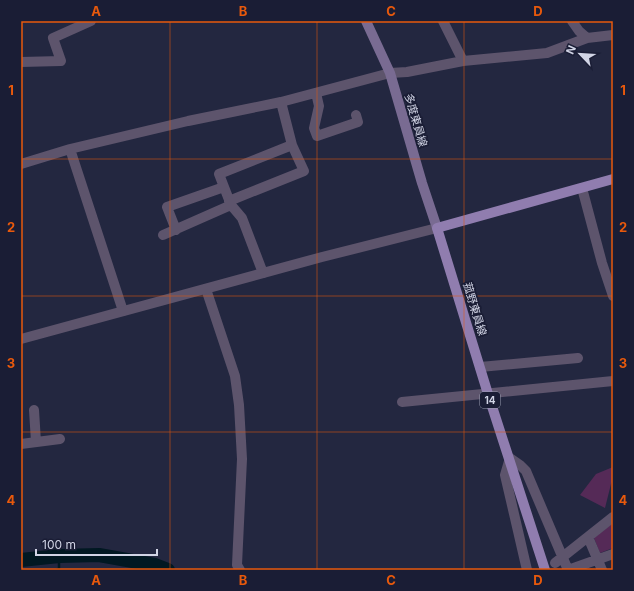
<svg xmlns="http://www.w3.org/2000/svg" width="634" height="591" font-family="Inter,'Noto Sans JP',sans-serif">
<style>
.green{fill:#552a57}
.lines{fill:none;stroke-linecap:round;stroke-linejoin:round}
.stream{stroke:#011822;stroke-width:2.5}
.river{stroke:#011822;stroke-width:14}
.minor{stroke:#5d546c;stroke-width:10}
.tertiary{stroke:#5d546c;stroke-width:10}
.secondary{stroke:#796b92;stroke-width:10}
.primary{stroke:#907daf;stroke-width:10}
.grid{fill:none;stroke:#e8590c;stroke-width:1;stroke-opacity:0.55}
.labels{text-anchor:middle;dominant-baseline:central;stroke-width:3.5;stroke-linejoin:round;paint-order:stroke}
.shield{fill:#1a1d35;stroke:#9a9db0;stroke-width:1}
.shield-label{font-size:10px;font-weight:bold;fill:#d1d4e5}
.street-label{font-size:11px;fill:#d1d4e5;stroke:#1a1d35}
.neatline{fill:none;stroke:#e8590c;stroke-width:1.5}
.grid-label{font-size:13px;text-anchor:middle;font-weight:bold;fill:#e8590c}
</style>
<rect width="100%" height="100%" fill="#232740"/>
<path class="green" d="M 613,467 L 613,480 L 611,484 L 605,508 L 580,495 L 596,474 Z
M 613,523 L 613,548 L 600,553 L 594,538 Z"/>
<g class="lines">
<path class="stream" d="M 56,570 L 59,569 L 59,556"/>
<path class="river" d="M 21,560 L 59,556 L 99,555 L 155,565 L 168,570"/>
<path class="minor" d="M 443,21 L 463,61
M 572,21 L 579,31 L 587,38
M 21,62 L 61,61 L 53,38 L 91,21
M 316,93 L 319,106 L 314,128 L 317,136 L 358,122 L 356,115
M 70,149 L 123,311
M 21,164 L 70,149 L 188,121 L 281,102 L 390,73 L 407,72 L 463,61 L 547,53 L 587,38 L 613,35
M 582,188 L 602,263 L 613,296
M 229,201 L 304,171 L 292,145
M 176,230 L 167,207 L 224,187
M 163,235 L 231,205
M 263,273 L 242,218 L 231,205 L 219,174 L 292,145 L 281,102
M 206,289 L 235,376 L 239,405 L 242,459 L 237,565 L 240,570
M 480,367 L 578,358
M 402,402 L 613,381
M 34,410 L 36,442
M 21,444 L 60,439
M 588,537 L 602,570
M 555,563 L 613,517
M 527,570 L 505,475 L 510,458 L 520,465 L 526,471 L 568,570
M 568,570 L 613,554"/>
<path class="tertiary" d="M 21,339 L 322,257 L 437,228"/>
<path class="secondary" d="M 366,21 L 390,73 L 422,183 L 437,228"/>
<path class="primary" d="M 545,570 L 488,394 L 437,228 L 613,179"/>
</g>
<path class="grid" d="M 170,21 L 170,570M 317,21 L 317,570M 464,21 L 464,570M 21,159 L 613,159M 21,296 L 613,296M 21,432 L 613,432"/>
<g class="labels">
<rect class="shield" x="480" y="392" width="20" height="16" rx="3"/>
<g class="shield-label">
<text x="490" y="400">14</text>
</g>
<g class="street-label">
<text transform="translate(416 120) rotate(74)">多度東員線</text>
<text transform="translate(475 309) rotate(73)">菰野東員線</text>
</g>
</g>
<rect width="634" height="591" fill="none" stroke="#1a1d35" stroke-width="44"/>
<g transform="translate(580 54) rotate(295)" stroke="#1a1d35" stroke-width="3" paint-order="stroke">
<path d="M0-3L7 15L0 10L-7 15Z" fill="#d1d4e5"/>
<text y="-6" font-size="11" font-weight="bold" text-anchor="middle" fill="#d1d4e5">N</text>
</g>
<path d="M36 549v6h121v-6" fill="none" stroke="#d1d4e5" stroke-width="2"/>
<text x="42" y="549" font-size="12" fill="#d1d4e5" stroke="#1a1d35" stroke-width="3" paint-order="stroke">100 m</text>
<rect x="22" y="22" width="590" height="547" class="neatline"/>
<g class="grid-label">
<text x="96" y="16">A</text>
<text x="243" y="16">B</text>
<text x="391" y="16">C</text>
<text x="538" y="16">D</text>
<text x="11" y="95">1</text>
<text x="623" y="95">1</text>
<text x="11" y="232">2</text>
<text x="623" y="232">2</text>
<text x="11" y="368">3</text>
<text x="623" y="368">3</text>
<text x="11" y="505">4</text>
<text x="623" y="505">4</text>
<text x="96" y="585">A</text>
<text x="243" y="585">B</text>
<text x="391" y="585">C</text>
<text x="538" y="585">D</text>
</g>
</svg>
